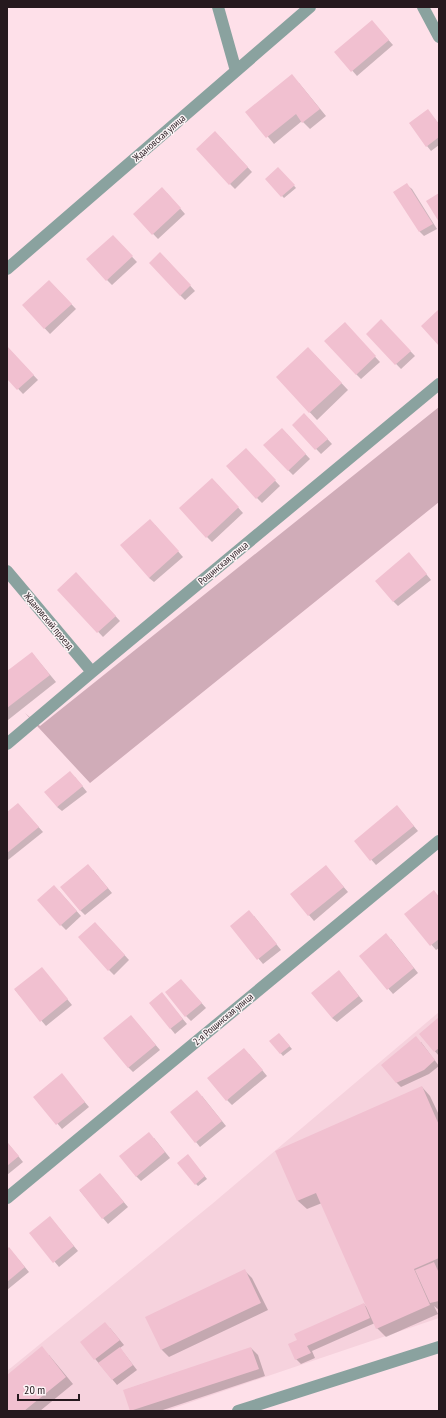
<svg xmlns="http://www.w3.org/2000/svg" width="446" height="1418" font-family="'PT Sans Narrow',sans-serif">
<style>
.built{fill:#f6d2dd}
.green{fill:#d0acb8}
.shadow{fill:#0003}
.building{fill:#f1c0d0}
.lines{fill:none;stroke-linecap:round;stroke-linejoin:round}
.minor{stroke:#8aa29f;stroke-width:12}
.labels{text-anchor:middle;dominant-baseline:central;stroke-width:3;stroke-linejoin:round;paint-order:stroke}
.street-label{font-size:10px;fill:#26191e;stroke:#fcf4f6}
</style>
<rect width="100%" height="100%" fill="#fee0e9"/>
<path class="built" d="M 439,1012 L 439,1318 L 165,1411 L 7,1411 L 7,1371 L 212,1204 Z"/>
<path class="green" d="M 439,407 L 439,502 L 90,783 L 25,713 L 40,726 Z"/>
<path class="shadow" d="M 376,26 L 393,45 L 357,76 L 336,52 Z
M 299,83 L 326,116 L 310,129 L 302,121 L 274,144 L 247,112 Z
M 428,111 L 439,124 L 439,145 L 431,151 L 427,146 Z
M 220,137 L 252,172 L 235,189 L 230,184 Z
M 278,168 L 296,188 L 284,198 L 266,179 Z
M 407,185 L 412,189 L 437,229 L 424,236 L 420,232 Z
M 167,193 L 185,214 L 158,239 L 134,214 Z
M 117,241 L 137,262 L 112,285 L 107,280 Z
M 165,258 L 195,291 L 185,300 L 180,295 Z
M 54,286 L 76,309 L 50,334 L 23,305 Z
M 386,326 L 415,356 L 401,369 L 367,334 Z
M 349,329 L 380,362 L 361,379 L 356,374 Z
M 7,347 L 38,380 L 23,394 L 7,377 Z
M 315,355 L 348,390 L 317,420 L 277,377 Z
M 309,419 L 332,444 L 321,454 L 293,425 Z
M 287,434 L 310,459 L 293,475 L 288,470 Z
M 250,454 L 280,486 L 262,503 L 257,498 Z
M 217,484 L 243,513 L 212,542 L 207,537 Z
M 155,525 L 183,557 L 154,582 L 149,578 Z
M 414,559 L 431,580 L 398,606 L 393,601 Z
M 81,579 L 120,621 L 103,637 L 59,590 Z
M 32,653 L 56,682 L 8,720 L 7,719 L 7,673 Z
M 75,777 L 87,792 L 62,811 L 57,807 Z
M 18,804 L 43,832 L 8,860 L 7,859 L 7,813 Z
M 402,812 L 418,831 L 376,865 L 355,841 Z
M 93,870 L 112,893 L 85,915 L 80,910 Z
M 330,871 L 348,892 L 314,921 L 291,894 Z
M 59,891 L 81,916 L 66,930 L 61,925 Z
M 434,892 L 439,897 L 439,948 L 436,950 L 406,915 Z
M 254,916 L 281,950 L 263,964 L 231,926 Z
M 100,928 L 129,960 L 114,975 L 109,970 Z
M 391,939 L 418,973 L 393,994 L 360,956 Z
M 46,973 L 72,1005 L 46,1026 L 15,990 Z
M 343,976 L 363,1001 L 337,1022 L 332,1018 Z
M 181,980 L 206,1008 L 191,1021 L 186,1016 Z
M 166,999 L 187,1024 L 175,1034 L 150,1003 Z
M 439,1019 L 439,1056 L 420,1034 Z
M 136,1022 L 160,1050 L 133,1072 L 128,1067 Z
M 281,1036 L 292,1049 L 283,1056 L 270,1041 Z
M 421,1042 L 439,1066 L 429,1074 L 401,1087 L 396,1082 Z
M 249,1054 L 267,1076 L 232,1105 L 227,1100 Z
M 66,1080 L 89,1107 L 62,1129 L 35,1097 Z
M 422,1087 L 430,1096 L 439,1115 L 439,1310 L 434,1306 L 438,1314 L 386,1337 L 377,1328 L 375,1323 L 312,1351 L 315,1358 L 301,1364 L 296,1359 L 298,1340 L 364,1304 L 369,1310 L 322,1203 L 307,1209 L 298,1201 L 277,1151 Z
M 202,1096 L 226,1126 L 200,1147 L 196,1142 Z
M 154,1138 L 170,1158 L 141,1181 L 136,1176 Z
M 7,1142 L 23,1162 L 7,1175 Z
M 190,1158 L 207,1179 L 198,1186 L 196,1184 Z
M 100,1174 L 128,1207 L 108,1224 L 80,1191 Z
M 50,1217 L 78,1251 L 59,1267 L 31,1233 Z
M 9,1248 L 29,1272 L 7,1290 L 7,1250 Z
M 245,1271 L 252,1278 L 268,1310 L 169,1357 L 162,1350 L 147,1317 Z
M 110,1328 L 124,1345 L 120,1348 L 137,1370 L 117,1385 L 81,1342 Z
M 251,1348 L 258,1355 L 265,1376 L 160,1411 L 131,1411 L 125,1390 Z
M 49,1355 L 73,1384 L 40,1411 L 7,1411 L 7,1376 Z"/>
<path class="building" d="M 372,20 L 389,40 L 351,72 L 334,52 Z
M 292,74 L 320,109 L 302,123 L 296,114 L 266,138 L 245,112 Z
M 428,109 L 439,124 L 439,137 L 426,147 L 409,123 Z
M 215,131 L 248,167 L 229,185 L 196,149 Z
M 278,167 L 295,185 L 281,197 L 265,179 Z
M 407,183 L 433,224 L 419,232 L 393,192 Z
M 162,187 L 181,208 L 152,235 L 133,214 Z
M 439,193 L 439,222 L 426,201 Z
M 113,235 L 133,256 L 106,281 L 86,259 Z
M 160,252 L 191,285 L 180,296 L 149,263 Z
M 49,280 L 72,304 L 44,329 L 22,305 Z
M 439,309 L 439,346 L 421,326 Z
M 381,319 L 411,351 L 395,365 L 366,334 Z
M 345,322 L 376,356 L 356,375 L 324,341 Z
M 7,346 L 34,375 L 17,390 L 7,379 Z
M 308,347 L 342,383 L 309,413 L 276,377 Z
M 304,413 L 328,439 L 315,450 L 292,425 Z
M 282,428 L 306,454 L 288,471 L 263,445 Z
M 246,448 L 276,480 L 256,499 L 226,466 Z
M 212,478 L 239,507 L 206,538 L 179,508 Z
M 150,519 L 179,551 L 149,578 L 120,545 Z
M 409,552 L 427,574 L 393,602 L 375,581 Z
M 76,572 L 116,616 L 97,633 L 57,590 Z
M 32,652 L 50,675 L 7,708 L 7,671 Z
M 70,771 L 83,786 L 57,807 L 44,792 Z
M 18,803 L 39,827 L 7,853 L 7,812 Z
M 397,805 L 414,826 L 370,861 L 354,841 Z
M 88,864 L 108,888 L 80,911 L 60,887 Z
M 326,865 L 344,887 L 308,916 L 290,894 Z
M 54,885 L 77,911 L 60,926 L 37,900 Z
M 434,890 L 439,897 L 439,939 L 430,946 L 404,914 Z
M 249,910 L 277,944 L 257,960 L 230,926 Z
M 95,922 L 125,955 L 108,971 L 78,937 Z
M 386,933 L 414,968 L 387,990 L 359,956 Z
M 42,967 L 68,999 L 40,1022 L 14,989 Z
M 339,970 L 359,996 L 332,1018 L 311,993 Z
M 181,979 L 202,1003 L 185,1017 L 165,992 Z
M 162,992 L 183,1019 L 170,1029 L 149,1003 Z
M 131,1015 L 156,1045 L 128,1068 L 103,1038 Z
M 439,1017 L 439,1048 L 434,1052 L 419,1034 Z
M 279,1033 L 290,1046 L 280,1054 L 269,1041 Z
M 416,1036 L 435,1060 L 424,1070 L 396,1083 L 381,1065 Z
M 244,1048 L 263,1070 L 226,1101 L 207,1078 Z
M 62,1073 L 85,1102 L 56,1125 L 33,1097 Z
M 422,1086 L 439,1125 L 439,1258 L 414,1269 L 430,1305 L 376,1329 L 316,1193 L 297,1201 L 275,1151 Z
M 197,1090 L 222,1121 L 195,1143 L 170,1112 Z
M 149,1132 L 165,1152 L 136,1177 L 119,1156 Z
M 7,1142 L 19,1156 L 7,1166 Z
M 188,1154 L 205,1176 L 195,1185 L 177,1163 Z
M 100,1173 L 124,1202 L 102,1219 L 79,1190 Z
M 50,1216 L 74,1246 L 53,1263 L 29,1233 Z
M 9,1247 L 25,1267 L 7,1282 L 7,1249 Z
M 434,1262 L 439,1273 L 439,1301 L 430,1303 L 415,1270 Z
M 245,1269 L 261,1303 L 161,1350 L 145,1317 Z
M 364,1303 L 370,1318 L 307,1346 L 311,1353 L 295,1360 L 288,1344 L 297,1340 L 294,1334 Z
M 105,1322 L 120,1340 L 94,1360 L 80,1342 Z
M 42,1346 L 66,1377 L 24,1411 L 7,1411 L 7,1375 Z
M 120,1347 L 133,1365 L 112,1380 L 98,1363 Z
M 251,1347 L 259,1369 L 130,1411 L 123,1390 Z"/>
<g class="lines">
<path class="minor" d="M 218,7 L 236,71
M 423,7 L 439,37
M 7,269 L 310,7
M 7,571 L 92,672
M 7,744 L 92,672 L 439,384
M 7,1198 L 439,841
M 238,1411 L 439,1347"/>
</g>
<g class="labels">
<g class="street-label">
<text transform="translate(159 138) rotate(-41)">Ждановская улица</text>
<text transform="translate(223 563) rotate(-40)">Рощинская улица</text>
<text transform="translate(49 621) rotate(50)">Ждановский проезд</text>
<text transform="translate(223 1019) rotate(-40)">2-я Рощинская улица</text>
</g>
</g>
<rect width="446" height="1418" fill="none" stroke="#26191e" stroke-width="16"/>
<path d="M18 1394v6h61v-6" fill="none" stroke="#26191e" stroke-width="2"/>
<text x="24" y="1394" font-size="12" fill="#26191e" stroke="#fcf4f6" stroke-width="3" paint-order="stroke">20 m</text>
</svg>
